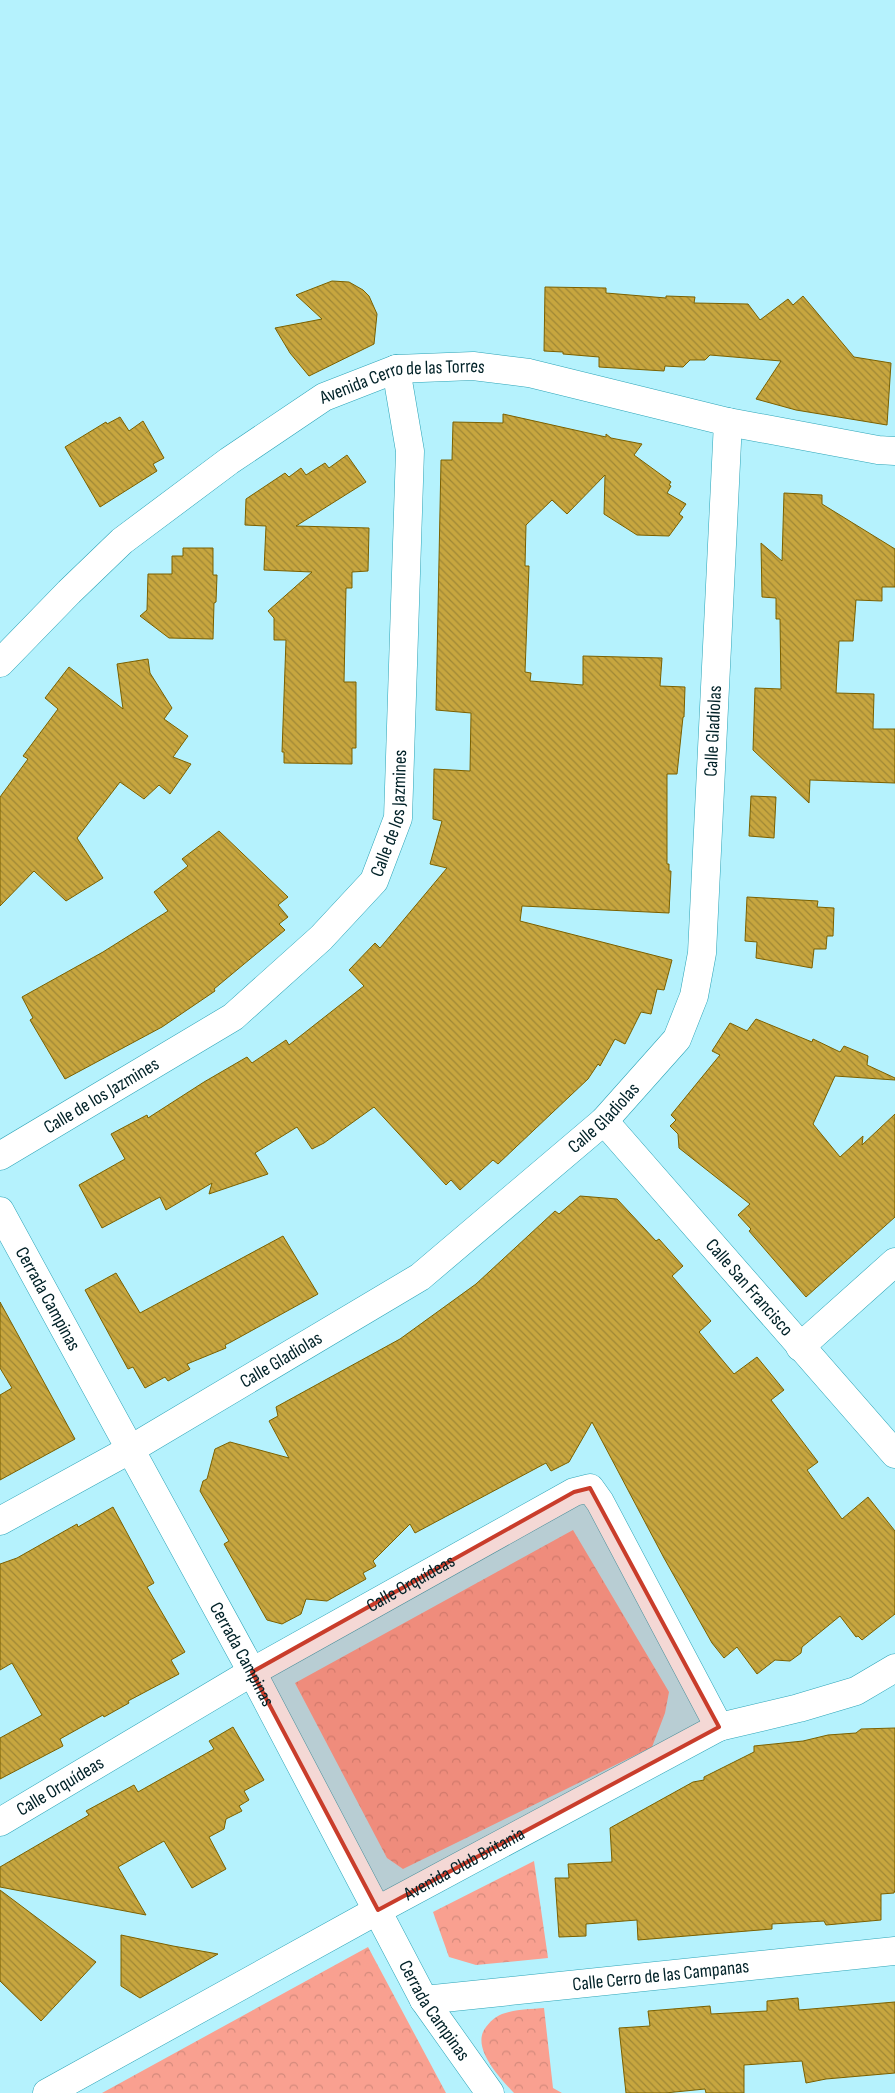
<svg xmlns="http://www.w3.org/2000/svg" width="895" height="2093" font-family="'Sofia Sans Condensed',sans-serif">
<style>
.forest{fill:url(#forest-crowns)}
.building{fill:url(#building-back-hatch);stroke:#7b6100}
.lines{fill:none;stroke-linecap:round;stroke-linejoin:round}
.street-casing{stroke:#2ca4b7;stroke-width:29}
.secondary-casing{stroke:#2ca4b7;stroke-width:29}
.street{stroke:#fff;stroke-width:28}
.secondary{stroke:#fff;stroke-width:28}
.marked{fill:#c93d2b;fill-opacity:0.2;stroke:#c93d2b;stroke-width:4;stroke-linejoin:round}
.labels{text-anchor:middle;dominant-baseline:central;stroke-width:4.5;stroke-linejoin:round;paint-order:stroke}
.street-label{font-size:19px;fill:#002127;stroke:#e4f7fb}
</style>
<defs>
<pattern id="forest-crowns" width="20" height="18" patternUnits="userSpaceOnUse" patternTransform="scale(1.25)"><rect width="20" height="18" fill="#f9a090"/><path d="M2 6a3 3 0 1 1 6 0M12 15a3 3 0 1 1 6 0" fill="none" stroke="#d48a7c"/></pattern>
<pattern id="building-back-hatch" width="6" height="6" patternUnits="userSpaceOnUse" patternTransform="scale(1.25)"><rect width="6" height="6" fill="#c7a63f"/><path d="M-1 5l2 2M0 0l6 6M5-1l2 2" fill="none" stroke="#9f8735"/></pattern>
</defs>
<rect width="100%" height="100%" fill="#b5f2fd"/>
<path class="forest" d="M 573,1530 L 669,1692 L 665,1713 L 652,1747 L 403,1869 L 387,1858 L 295,1683 Z
M 534,1861 L 548,1958 L 476,1965 L 449,1957 L 433,1912 Z
M 368,1947 L 446,2093 L 102,2093 Z
M 544,2008 L 553,2088 L 562,2093 L 514,2093 C 500,2078 470,2047 486,2027 C 492,2019 499,2014 509,2012 C 520,2009 532,2009 544,2008 Z"/>
<path class="building" d="M 332,281 L 349,282 L 363,290 L 369,296 L 377,314 L 374,344 L 309,376 L 290,353 L 275,328 L 322,319 L 296,295 Z
M 545,287 L 606,288 L 606,293 L 666,298 L 666,296 L 695,297 L 694,303 L 748,304 L 760,320 L 788,299 L 793,305 L 803,296 L 854,357 L 891,363 L 887,425 L 796,410 L 756,399 L 781,361 L 710,355 L 705,360 L 690,360 L 683,367 L 665,366 L 664,371 L 599,367 L 599,357 L 563,354 L 563,352 L 544,351 Z
M 503,414 L 606,437 L 606,434 L 611,438 L 642,444 L 634,455 L 671,482 L 669,485 L 671,486 L 667,493 L 686,504 L 679,514 L 683,517 L 669,536 L 637,535 L 604,514 L 605,475 L 567,514 L 552,500 L 526,525 L 525,566 L 529,566 L 525,672 L 531,673 L 530,681 L 583,685 L 583,656 L 662,658 L 660,686 L 685,687 L 684,717 L 683,717 L 677,774 L 667,774 L 667,864 L 669,864 L 669,871 L 671,871 L 669,913 L 522,906 L 520,921 L 672,960 L 664,990 L 657,989 L 651,1014 L 641,1012 L 625,1044 L 615,1039 L 600,1066 L 598,1064 L 588,1079 L 498,1164 L 493,1160 L 460,1190 L 451,1180 L 446,1185 L 374,1107 L 324,1143 L 312,1149 L 297,1127 L 255,1153 L 268,1174 L 209,1194 L 212,1183 L 166,1210 L 160,1197 L 102,1228 L 79,1185 L 125,1159 L 111,1134 L 147,1115 L 148,1118 L 204,1082 L 247,1057 L 252,1063 L 286,1040 L 289,1045 L 364,986 L 349,970 L 375,943 L 380,948 L 447,868 L 430,864 L 442,821 L 433,819 L 434,769 L 470,771 L 471,713 L 436,710 L 441,460 L 452,460 L 453,422 L 503,423 Z
M 120,417 L 129,431 L 143,421 L 164,458 L 153,464 L 157,471 L 100,507 L 65,447 L 106,422 L 107,424 Z
M 347,455 L 366,482 L 296,526 L 369,528 L 368,571 L 352,572 L 352,588 L 346,588 L 344,682 L 356,682 L 356,748 L 352,748 L 352,764 L 284,763 L 284,752 L 282,752 L 286,640 L 274,640 L 274,618 L 268,611 L 312,572 L 264,570 L 266,526 L 245,525 L 246,499 L 285,473 L 289,477 L 301,468 L 306,475 L 325,463 L 329,468 Z
M 784,493 L 822,495 L 822,504 L 895,549 L 895,587 L 882,587 L 882,601 L 856,600 L 853,641 L 839,641 L 836,693 L 874,694 L 873,729 L 895,729 L 895,783 L 810,780 L 809,803 L 753,750 L 755,688 L 781,689 L 780,619 L 776,619 L 776,598 L 762,597 L 761,543 L 782,561 Z
M 183,548 L 213,548 L 213,575 L 217,575 L 216,602 L 214,603 L 213,639 L 169,638 L 140,616 L 147,610 L 148,574 L 172,574 L 172,556 L 183,556 Z
M 148,659 L 150,673 L 172,708 L 164,719 L 188,736 L 173,757 L 191,764 L 170,794 L 159,785 L 144,799 L 120,782 L 77,838 L 103,878 L 66,901 L 34,871 L 0,906 L 0,797 L 28,759 L 23,756 L 58,709 L 45,698 L 69,667 L 123,709 L 117,664 Z
M 751,796 L 776,797 L 774,838 L 749,836 Z
M 219,831 L 288,897 L 278,905 L 288,917 L 279,924 L 285,930 L 214,989 L 215,991 L 162,1027 L 65,1079 L 30,1020 L 33,1018 L 22,997 L 103,952 L 168,911 L 154,892 L 188,866 L 182,859 Z
M 747,897 L 818,901 L 817,907 L 834,908 L 833,936 L 827,936 L 826,949 L 814,949 L 812,968 L 756,958 L 757,942 L 745,941 Z
M 756,1019 L 812,1042 L 813,1039 L 840,1052 L 844,1046 L 868,1056 L 867,1065 L 895,1078 L 895,1080 L 835,1076 L 813,1124 L 840,1157 L 863,1136 L 862,1145 L 895,1114 L 895,1217 L 806,1297 L 749,1231 L 751,1229 L 738,1215 L 750,1204 L 679,1148 L 678,1134 L 670,1126 L 676,1120 L 671,1115 L 720,1055 L 712,1051 L 730,1023 L 747,1031 Z
M 580,1196 L 617,1199 L 656,1241 L 659,1239 L 683,1266 L 672,1276 L 711,1321 L 699,1332 L 734,1374 L 757,1357 L 784,1390 L 771,1400 L 818,1462 L 807,1470 L 842,1519 L 868,1497 L 895,1531 L 895,1614 L 862,1640 L 858,1636 L 856,1637 L 840,1616 L 802,1647 L 801,1653 L 790,1661 L 775,1660 L 757,1674 L 737,1647 L 724,1658 L 712,1643 L 664,1558 L 592,1422 L 569,1462 L 551,1471 L 546,1463 L 415,1533 L 410,1524 L 373,1561 L 376,1566 L 363,1573 L 366,1579 L 327,1601 L 306,1599 L 301,1614 L 282,1624 L 267,1620 L 224,1544 L 229,1541 L 200,1491 L 203,1481 L 207,1479 L 215,1449 L 230,1442 L 289,1458 L 269,1421 L 278,1416 L 276,1407 L 400,1339 L 476,1284 L 555,1211 L 559,1214 Z
M 283,1236 L 318,1294 L 231,1342 L 225,1345 L 226,1348 L 187,1364 L 190,1369 L 168,1381 L 165,1377 L 145,1388 L 133,1367 L 128,1369 L 85,1290 L 116,1273 L 140,1313 Z
M 0,1302 L 75,1439 L 0,1480 L 0,1395 L 12,1388 L 0,1368 Z
M 113,1507 L 154,1583 L 147,1587 L 185,1652 L 171,1660 L 179,1674 L 128,1701 L 129,1703 L 104,1717 L 103,1715 L 60,1739 L 63,1746 L 0,1779 L 0,1738 L 42,1715 L 12,1663 L 0,1670 L 0,1564 L 17,1558 L 77,1524 L 78,1527 Z
M 233,1727 L 264,1780 L 244,1791 L 249,1800 L 239,1806 L 242,1811 L 226,1819 L 224,1829 L 209,1837 L 226,1869 L 192,1888 L 164,1841 L 118,1867 L 146,1915 L 0,1887 L 0,1867 L 89,1815 L 86,1811 L 134,1785 L 138,1792 L 214,1749 L 209,1741 Z
M 895,1728 L 895,1890 L 894,1893 L 881,1894 L 881,1920 L 826,1925 L 824,1921 L 772,1924 L 772,1929 L 638,1940 L 637,1920 L 586,1924 L 586,1936 L 559,1937 L 555,1878 L 569,1878 L 568,1864 L 612,1862 L 610,1828 L 693,1782 L 704,1780 L 704,1777 L 754,1752 L 754,1746 L 803,1741 L 828,1735 L 856,1733 L 861,1729 Z
M 0,1890 L 96,1962 L 41,2021 L 0,1981 Z
M 121,1935 L 173,1946 L 218,1954 L 140,1998 L 121,1986 Z
M 798,1998 L 799,2010 L 895,2002 L 895,2073 L 826,2079 L 806,2083 L 802,2061 L 744,2065 L 744,2093 L 706,2093 L 705,2089 L 665,2093 L 626,2093 L 619,2028 L 650,2026 L 648,2011 L 710,2006 L 711,2014 L 767,2011 L 767,2001 Z"/>
<g class="lines">
<defs>
<g id="street">
<path id="s1" d="M 0,663 L 69,592 L 122,541 L 229,461 L 324,397 L 396,369 L 473,366 L 529,373 L 728,422 L 878,450 L 895,451"/>
<path id="s2" d="M 604,1121 L 895,1454"/>
<path id="s3" d="M 0,1156 L 233,1017 L 321,938 L 374,881 L 398,818 L 410,451 L 396,369"/>
<path id="s4" d="M 0,1211 L 252,1672 L 424,2000 L 490,2093"/>
<path d="M 800,1347 L 895,1262"/>
<path id="s5" d="M 0,1521 L 131,1449 L 420,1277 L 604,1121 L 677,1039 L 694,996 L 702,953 L 728,422"/>
<path id="s6" d="M 0,1822 L 252,1672 L 574,1492 L 590,1488 L 600,1502 L 719,1727"/>
<path id="s7" d="M 424,2000 L 895,1951"/>
</g>
<g id="secondary">
<path id="s8" d="M 47,2093 L 378,1910 L 719,1727 L 799,1708 L 856,1691 L 895,1668"/>
</g>
</defs>
<use href="#street" class="street-casing"/>
<use href="#secondary" class="secondary-casing"/>
<use href="#street" class="street"/>
<use href="#secondary" class="secondary"/>
</g>
<path class="marked" d="M 590,1488 L 719,1727 L 378,1910 L 252,1672 L 574,1492 Z"/>
<g class="labels">
<g class="street-label">
<text stroke="none"><textPath href="#s1" startOffset="502">Avenida Cerro de las Torres</textPath></text>
<text stroke="none"><textPath href="#s5" startOffset="1149">Calle Gladiolas</textPath></text>
<text stroke="none"><textPath href="#s3" startOffset="538">Calle de los Jazmines</textPath></text>
<text stroke="none"><textPath href="#s3" startOffset="118">Calle de los Jazmines</textPath></text>
<text stroke="none"><textPath href="#s5" startOffset="729">Calle Gladiolas</textPath></text>
<text stroke="none"><textPath href="#s2" startOffset="221">Calle San Francisco</textPath></text>
<text stroke="none"><textPath href="#s4" startOffset="100">Cerrada Campinas</textPath></text>
<text stroke="none"><textPath href="#s5" startOffset="324">Calle Gladiolas</textPath></text>
<text stroke="none"><textPath href="#s6" startOffset="475">Calle Orquídeas</textPath></text>
<text stroke="none"><textPath href="#s4" startOffset="505">Cerrada Campinas</textPath></text>
<text stroke="none"><textPath href="#s6" startOffset="70">Calle Orquídeas</textPath></text>
<text stroke="none"><textPath href="#s8" startOffset="476">Avenida Club Britania</textPath></text>
<text stroke="none"><textPath href="#s7" startOffset="238">Calle Cerro de las Campanas</textPath></text>
<text stroke="none"><textPath href="#s4" startOffset="910">Cerrada Campinas</textPath></text>
</g>
</g>
</svg>
